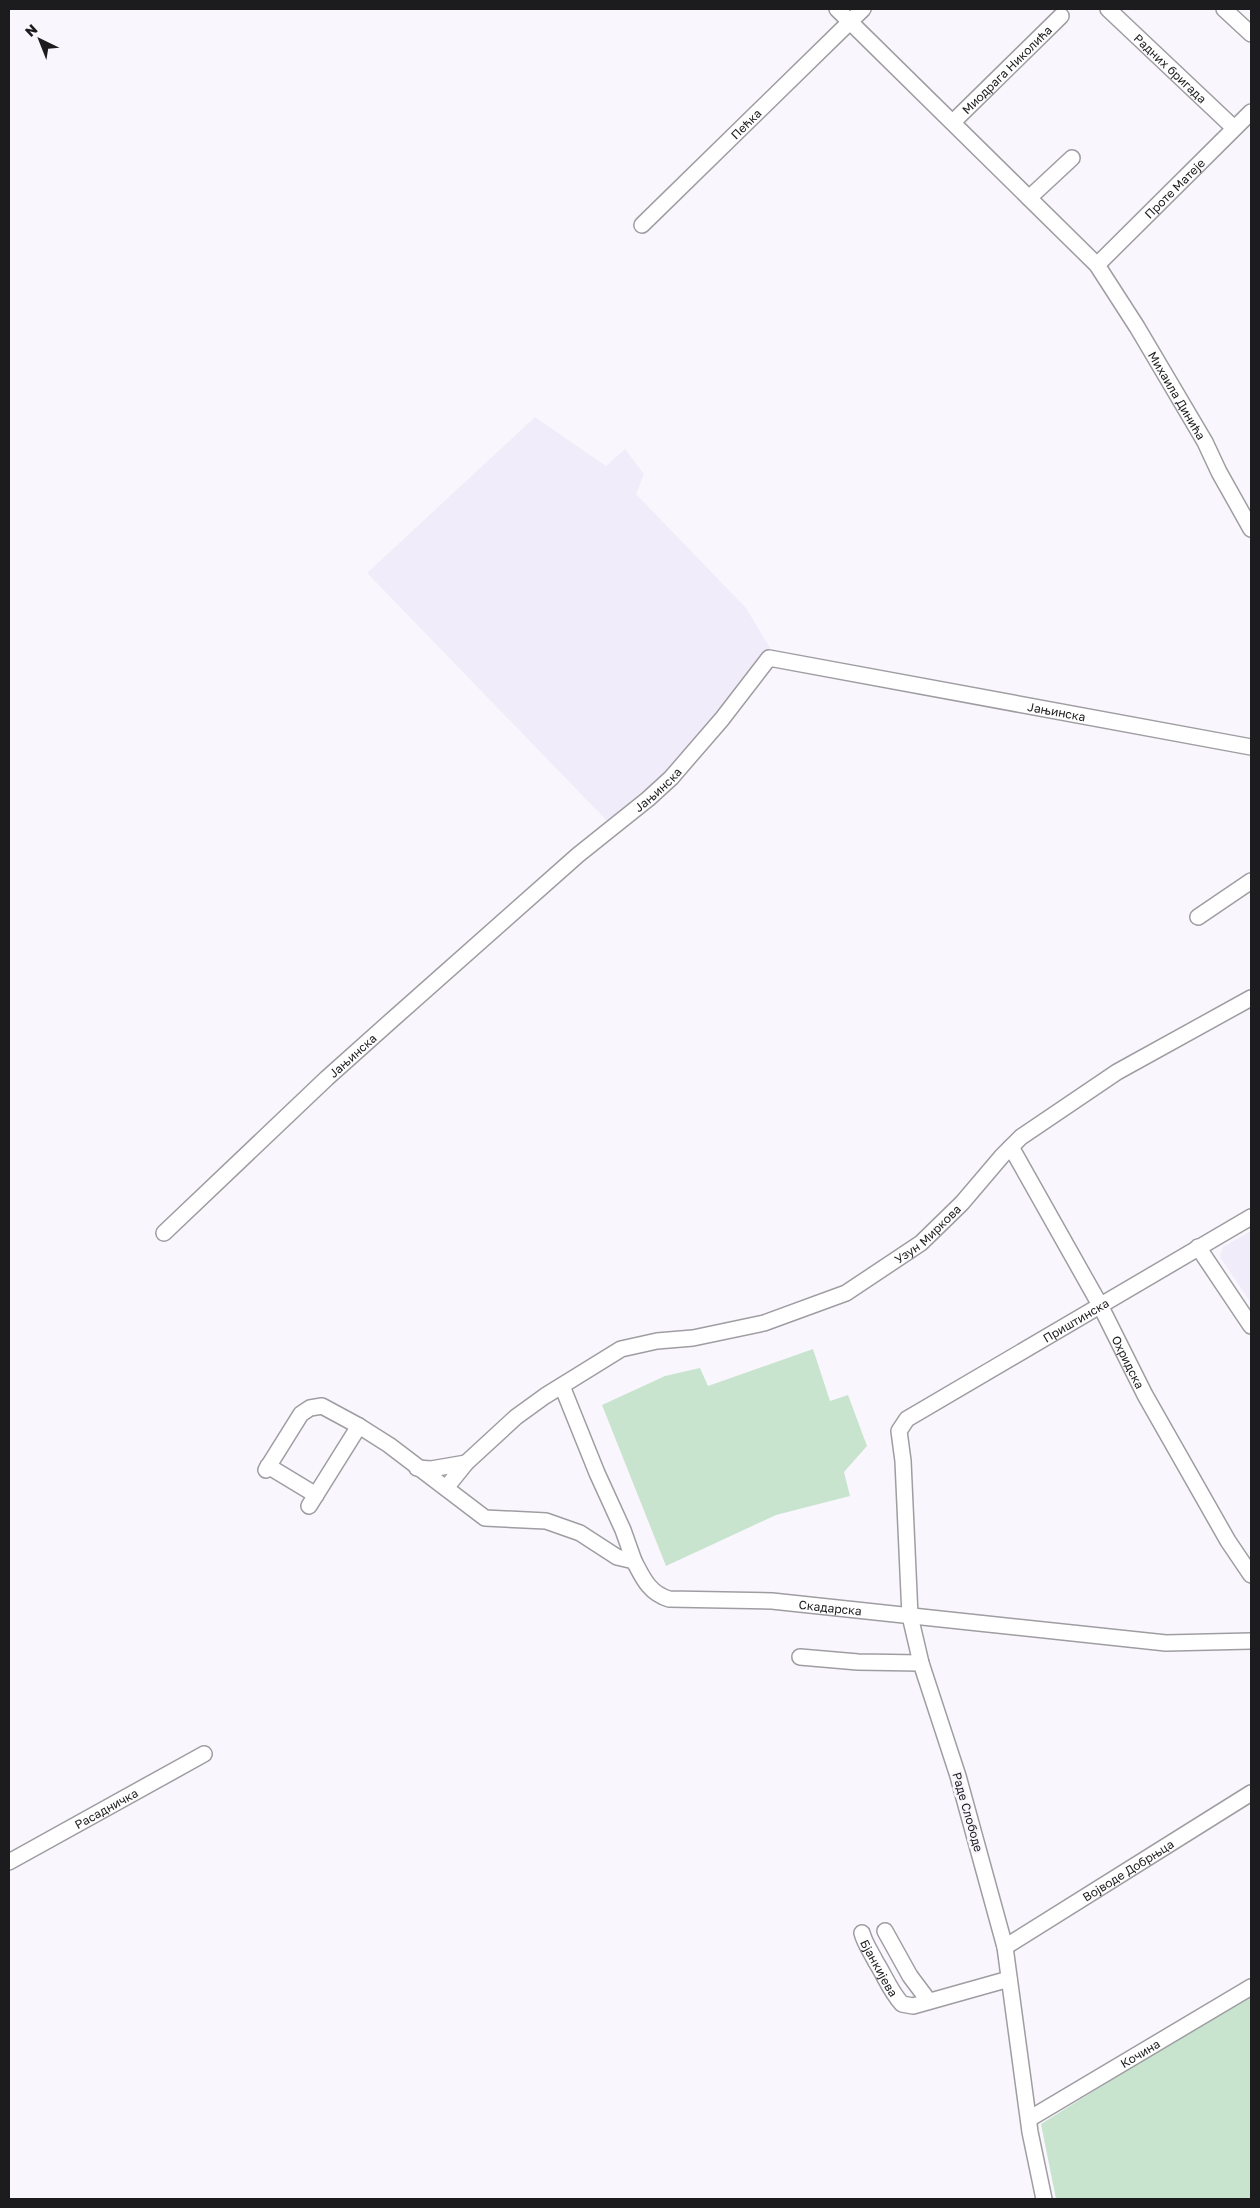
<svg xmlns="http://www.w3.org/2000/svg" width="1260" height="2208" font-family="'Golos Text',sans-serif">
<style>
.built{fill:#f1ecf9}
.green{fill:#c8e4cf}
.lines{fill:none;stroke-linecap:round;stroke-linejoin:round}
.minor-casing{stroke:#9f9da2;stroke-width:18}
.minor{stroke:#fff;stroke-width:15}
.labels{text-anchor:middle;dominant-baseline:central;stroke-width:5;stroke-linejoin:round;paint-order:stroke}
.street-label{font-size:12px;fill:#1c1b1d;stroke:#f9f7fd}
</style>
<rect width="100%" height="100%" fill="#f9f7fd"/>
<path class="built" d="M 535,417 L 606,466 L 625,449 L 644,474 L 636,494 L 746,608 L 770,648 L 718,717 L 664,778 L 612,826 L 367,573 Z
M 1251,1231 L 1251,1303 L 1220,1257 L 1223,1247 Z"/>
<path class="green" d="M 813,1349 L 830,1401 L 848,1395 L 867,1446 L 844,1472 L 850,1496 L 776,1515 L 666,1566 L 602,1405 L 665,1376 L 700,1368 L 708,1386 Z
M 1251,1993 L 1251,2199 L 1056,2199 L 1041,2124 Z"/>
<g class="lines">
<defs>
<g id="minor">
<path id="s1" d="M 837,9 L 1097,265 L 1137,327 L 1205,442 L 1219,472 L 1251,529"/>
<path id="s2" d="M 1108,9 L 1234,128"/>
<path d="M 1224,9 L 1251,34"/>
<path id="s3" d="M 953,122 L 1061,16"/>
<path d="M 1029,198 L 1072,158"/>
<path id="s4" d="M 642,225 L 863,9"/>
<path id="s5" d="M 1097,265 L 1251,112"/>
<path d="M 1198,917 L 1251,881"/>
<path id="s6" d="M 1011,1147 L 1100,1305 L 1145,1395 L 1228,1541 L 1251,1575"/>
<path id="s7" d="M 164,1233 L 327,1078 L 393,1019 L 578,855 L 648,799 L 671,778 L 722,719 L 769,658 L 1251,747"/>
<path d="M 1198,1247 L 1251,1326"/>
<path d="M 562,1386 L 597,1473 L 623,1530 L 634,1561"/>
<path d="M 268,1466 L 316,1495"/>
<path d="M 417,1468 L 431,1469 L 466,1463"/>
<path id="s8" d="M 266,1470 L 301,1414 L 310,1408 L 322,1406 L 359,1426 L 389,1445 L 485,1518 L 546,1521 L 580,1533 L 617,1557 L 634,1561 C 643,1578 649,1593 669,1599 L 772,1601 L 1166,1643 L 1251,1641"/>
<path id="s9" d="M 446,1488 L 466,1463 L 516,1417 L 545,1396 L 621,1349 L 657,1341 L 693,1338 L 764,1323 L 846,1293 L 921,1243 L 962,1203 L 1002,1156 L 1021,1137 L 1117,1072 L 1251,998"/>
<path d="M 309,1506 L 359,1426"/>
<path d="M 800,1657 L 858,1662 L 921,1663"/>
<path id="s10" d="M 9,1862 L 204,1754"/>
<path d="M 885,1931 L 910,1976 L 928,2000"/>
<path id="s11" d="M 862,1933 C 865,1944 871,1952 876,1962 C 885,1976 890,1991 902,2004 L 913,2006 L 1009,1979"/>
<path id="s12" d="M 1005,1947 L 1251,1793"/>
<path id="s13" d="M 1029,2119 L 1251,1987"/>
<path id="s14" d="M 1044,2199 L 1030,2132 L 1005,1947 L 958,1776 L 921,1663 L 910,1616 L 903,1461 L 899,1431 L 907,1419 L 1251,1217"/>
</g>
</defs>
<use href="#minor" class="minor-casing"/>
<use href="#minor" class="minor"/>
</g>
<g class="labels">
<g class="street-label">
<text stroke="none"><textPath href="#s3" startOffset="75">Миодрага Николића</textPath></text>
<text stroke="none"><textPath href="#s2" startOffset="86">Радних бригада</textPath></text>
<text stroke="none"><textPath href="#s4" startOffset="145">Пећка</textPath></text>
<text stroke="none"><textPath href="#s5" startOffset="109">Проте Матеје</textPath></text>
<text stroke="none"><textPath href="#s1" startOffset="518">Михаила Динића</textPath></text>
<text stroke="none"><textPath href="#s7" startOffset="1129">Јањинска</textPath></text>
<text stroke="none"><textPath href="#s7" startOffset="664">Јањинска</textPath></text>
<text stroke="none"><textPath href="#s7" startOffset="259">Јањинска</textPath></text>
<text stroke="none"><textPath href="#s9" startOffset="559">Узун Миркова</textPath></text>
<text stroke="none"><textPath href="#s14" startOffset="995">Приштинска</textPath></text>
<text stroke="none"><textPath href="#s6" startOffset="245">Охридска</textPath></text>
<text stroke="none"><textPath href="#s8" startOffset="661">Скадарска</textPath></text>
<text stroke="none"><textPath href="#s10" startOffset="111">Расадничка</textPath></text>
<text transform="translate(968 1812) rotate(74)">Раде Слободе</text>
<text stroke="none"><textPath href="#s12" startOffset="145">Војводе Добрњца</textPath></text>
<text stroke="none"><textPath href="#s11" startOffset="39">Бјанкијева</textPath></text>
<text stroke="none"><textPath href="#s13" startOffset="129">Кочина</textPath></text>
</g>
</g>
<rect width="1260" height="2208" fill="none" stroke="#1c1b1d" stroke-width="20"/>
<g transform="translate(40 40) rotate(317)" stroke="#f9f7fd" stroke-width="4" paint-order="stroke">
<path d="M0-4L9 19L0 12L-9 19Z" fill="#1c1b1d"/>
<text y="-8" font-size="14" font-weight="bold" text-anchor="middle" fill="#1c1b1d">N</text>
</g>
</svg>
